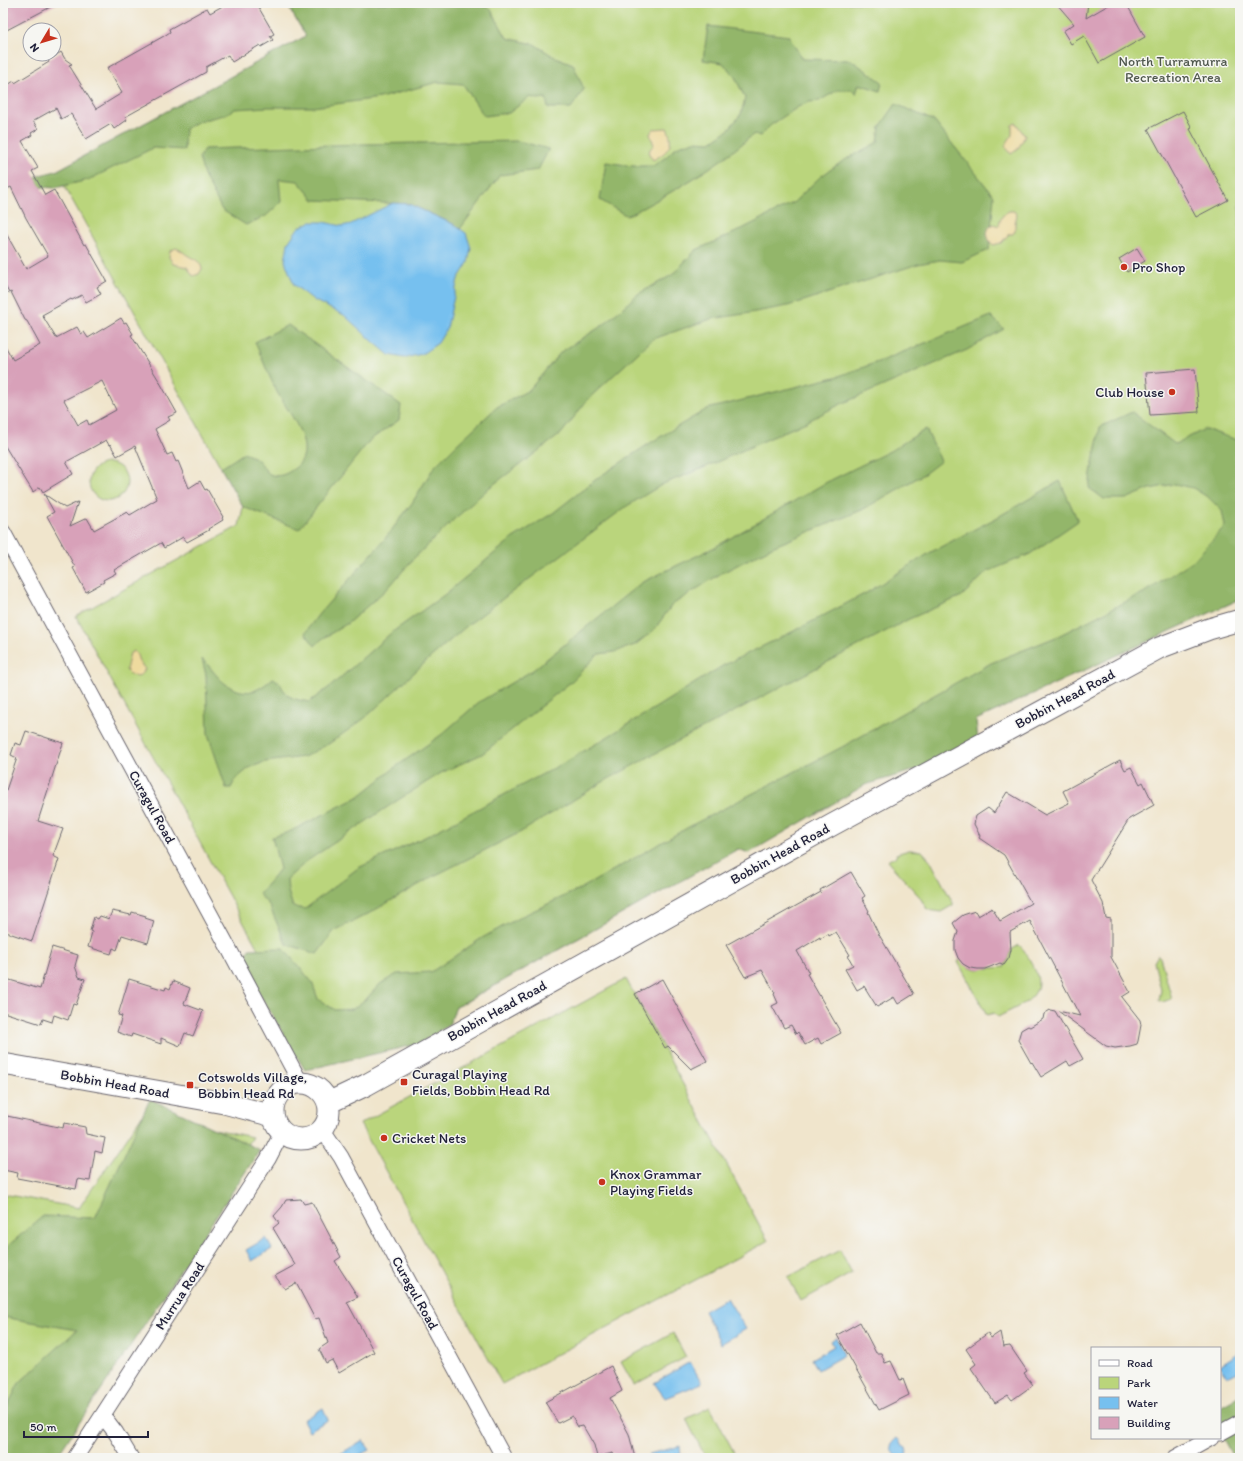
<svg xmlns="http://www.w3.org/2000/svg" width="1243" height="1461" font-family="Itim,sans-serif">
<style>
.green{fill:#bad57b;stroke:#6e7c5b}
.forest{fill:#93b66b;stroke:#5a6c53}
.sand{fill:#eeda9e;stroke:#887e6c}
.water{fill:#76c0ef;stroke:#4c7195}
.building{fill:#d8a1b9;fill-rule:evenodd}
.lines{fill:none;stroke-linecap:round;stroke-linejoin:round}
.minor-casing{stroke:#6a666e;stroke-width:17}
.secondary-casing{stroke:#6a666e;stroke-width:23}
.minor{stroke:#fff;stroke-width:15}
.secondary{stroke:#fff;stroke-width:21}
.poi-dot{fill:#c8321e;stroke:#f6f6f2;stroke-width:1.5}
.labels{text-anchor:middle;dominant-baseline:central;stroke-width:3;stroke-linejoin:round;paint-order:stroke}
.park-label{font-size:14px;fill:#50584e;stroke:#f6f6f2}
.poi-label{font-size:14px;fill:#22223b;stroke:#f6f6f2;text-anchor:start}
.street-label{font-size:14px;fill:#22223b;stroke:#f6f6f2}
</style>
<rect width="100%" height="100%" fill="#f6f6f2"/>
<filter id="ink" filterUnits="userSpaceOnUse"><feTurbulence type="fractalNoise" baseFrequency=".025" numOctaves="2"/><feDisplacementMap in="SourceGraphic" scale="8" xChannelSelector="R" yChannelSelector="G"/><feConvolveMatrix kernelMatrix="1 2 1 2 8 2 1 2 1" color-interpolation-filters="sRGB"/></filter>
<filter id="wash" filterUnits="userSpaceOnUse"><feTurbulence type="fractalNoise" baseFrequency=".012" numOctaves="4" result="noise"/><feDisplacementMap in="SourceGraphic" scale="16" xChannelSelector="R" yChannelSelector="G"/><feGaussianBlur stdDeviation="0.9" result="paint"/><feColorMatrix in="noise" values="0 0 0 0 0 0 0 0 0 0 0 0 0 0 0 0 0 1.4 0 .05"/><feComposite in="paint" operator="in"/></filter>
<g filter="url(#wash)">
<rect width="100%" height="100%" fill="#f0e5cc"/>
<path class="green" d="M 286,3 L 1240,3 L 1240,599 L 929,741 L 416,1030 L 355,1057 L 322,1066 L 76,616 L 239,526 L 243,507 L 56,171 L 306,36 Z
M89 482a19 19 0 1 1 38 0a19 19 0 1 1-38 0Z
M 909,850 L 922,851 L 930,860 L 953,903 L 953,905 L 941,912 L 933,911 L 927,909 L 919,896 L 887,861 L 897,856 L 896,854 Z
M 1019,945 C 1026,951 1029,959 1033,966 C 1050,997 1020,1005 998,1017 L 994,1013 L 987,1015 L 958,962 L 960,959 L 970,968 L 978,969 L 1004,967 L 1009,958 L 1011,950 Z
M 1158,955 L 1160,957 L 1172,999 L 1162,1002 L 1159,1001 L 1161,990 L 1154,962 Z
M 626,979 L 768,1241 L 502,1384 L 360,1124 Z
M 143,1114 L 252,1137 L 40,1458 L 3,1458 L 3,1194 L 79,1208 Z
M 840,1250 L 852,1273 L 801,1301 L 788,1277 Z
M 673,1333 L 686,1357 L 634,1385 L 621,1362 Z
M 710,1407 L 737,1458 L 706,1458 L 686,1419 Z"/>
<path class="forest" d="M 286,3 L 474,3 L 490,8 L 507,38 L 534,44 L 553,56 L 573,64 L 584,89 L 571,108 L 548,108 L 546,98 L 538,99 L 530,97 L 509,113 L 484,116 L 463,84 L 438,82 L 380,98 L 313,107 L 267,107 L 235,109 L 224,115 L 199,121 L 185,129 L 184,150 L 153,148 L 88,180 L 55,188 L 42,187 L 22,197 L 15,188 L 40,175 L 56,171 L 306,36 Z
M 708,26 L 789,36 L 802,59 L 851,60 L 882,82 L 880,91 L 859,84 L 856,94 L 853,90 L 838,90 L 819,101 L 809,102 L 798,107 L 771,125 L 760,136 L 754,134 C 716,167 672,193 627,216 L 600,200 L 606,162 L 633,166 L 653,166 L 666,157 L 676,147 L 694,141 L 711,142 L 728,130 L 741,114 L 745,98 L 735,77 L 723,63 L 703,60 Z
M 896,104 L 934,121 L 994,196 L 989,250 L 962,262 L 940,260 L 918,264 L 788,306 L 744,314 L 711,319 L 653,339 L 588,399 L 561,434 L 490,487 L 458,516 L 414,558 L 389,587 L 348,623 L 322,639 L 315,646 L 305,633 L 318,615 L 384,540 L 412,503 L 434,467 L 456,445 L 497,407 L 529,390 L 561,352 L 603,325 L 638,294 L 672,275 L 696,250 L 734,233 L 793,203 L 820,177 L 843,161 L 878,142 L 880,127 Z
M 518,141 L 549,149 L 538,170 L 500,175 L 460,229 L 453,224 L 409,204 L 314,200 L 298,181 L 279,179 L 281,202 L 266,216 L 246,225 L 222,210 L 204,175 L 199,158 L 204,149 L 364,144 Z
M 991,316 L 1004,329 L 967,350 L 841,404 L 806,422 L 708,466 L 663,484 L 627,506 L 469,624 L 431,657 L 365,718 L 330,743 L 304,757 L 265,762 L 249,768 L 235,780 L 231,788 L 226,788 L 208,734 L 206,675 L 202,659 C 209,665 213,672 219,678 C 228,688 245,696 258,689 C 263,687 268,682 273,678 C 282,683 280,685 285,692 C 291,700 301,700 309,702 L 331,686 L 391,633 L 444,595 L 513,538 L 553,513 L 599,477 L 650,443 L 707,409 L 839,376 L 886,359 Z
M 288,325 L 401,405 L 399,420 L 370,440 L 299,529 L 243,507 L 221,468 L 244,453 C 248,455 255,457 258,460 C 263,464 265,473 272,475 C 280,477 286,474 292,470 C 323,451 286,410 276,390 C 268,374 262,358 255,342 Z
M 1132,412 L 1175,444 L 1205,429 L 1240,441 L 1240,599 L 976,720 L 979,751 L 865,785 L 749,853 L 738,849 L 456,1007 L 449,1025 L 418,1044 L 305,1070 L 242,965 L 249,949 L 283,948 L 312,982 L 318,999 L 335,1010 L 353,1009 L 367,998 L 380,984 L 397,974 L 431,972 L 482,938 L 522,916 L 582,888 L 694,824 L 842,747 L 991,663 L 1056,637 L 1147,591 L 1194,560 L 1225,526 L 1222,511 L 1209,498 L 1193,488 L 1175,484 L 1150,489 L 1126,499 L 1104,499 L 1089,488 L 1091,473 L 1100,427 Z
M 926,429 L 941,461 L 924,474 L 862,510 L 772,547 L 720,574 L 672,605 L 654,630 L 635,645 L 615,652 L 598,654 L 572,681 L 482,754 L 441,773 L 395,802 L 307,861 L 287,879 L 288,891 L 293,907 L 305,909 L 358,868 L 425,837 L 569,760 L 655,708 L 724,665 L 798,629 L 868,592 L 931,552 L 996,518 L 1060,481 L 1078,521 L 1030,554 L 987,572 L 962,596 L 909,619 L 656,753 L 603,782 L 521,832 L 434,876 L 368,914 L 334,931 L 317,954 L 286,944 L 269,905 L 259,894 L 280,869 L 272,837 L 289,832 L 358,797 L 397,766 L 441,735 L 479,702 L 533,670 L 641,583 L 715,547 L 827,482 L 890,451 Z
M 150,1099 L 260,1150 L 56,1458 L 3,1458 L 3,1415 L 19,1383 L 77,1330 L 3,1317 L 3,1250 L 43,1216 L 95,1218 Z
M 1240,1396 L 1240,1458 L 1233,1458 L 1220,1434 L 1220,1407 Z"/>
<path class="sand" d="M 1016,123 L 1025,136 L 1018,149 L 1011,154 L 1005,146 L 1012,135 L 1012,125 Z
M 667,128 C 675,145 668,152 653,160 L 649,154 L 650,149 L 654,145 L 650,134 L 653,129 Z
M 1009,211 L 1014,211 L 1017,215 L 1015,223 L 1015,231 L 1013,234 L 1009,234 L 1001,243 L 993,245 C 987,239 984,230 993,224 L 999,226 C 1000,218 1002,215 1009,211 Z
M 176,248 C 181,250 183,252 187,255 C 195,260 200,260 202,269 L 199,274 L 193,276 L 187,267 L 173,264 L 169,257 L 170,251 Z
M 134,651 L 137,655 L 139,662 L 145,669 L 142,673 L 138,677 L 131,675 L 126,670 L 130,653 Z"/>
<path class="water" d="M 393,203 L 409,204 L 453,224 L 466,233 L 471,248 L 468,263 L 458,279 L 447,328 L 438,343 L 422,354 L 404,358 L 389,355 L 368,337 L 344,315 L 315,301 L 294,285 L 285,261 L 288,243 L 298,228 L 310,222 L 323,222 L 342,226 L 351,224 Z
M 266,1238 L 272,1249 L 252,1261 L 246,1250 Z
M 727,1298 L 746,1329 L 721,1344 L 704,1311 Z
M 836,1337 L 844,1355 L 818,1370 L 812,1359 L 834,1346 L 831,1341 Z
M 1240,1352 L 1240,1370 L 1227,1377 L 1220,1365 Z
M 690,1362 L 702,1383 L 665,1398 L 654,1383 Z
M 323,1408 L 328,1420 L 309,1431 L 303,1420 Z
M 897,1438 L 899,1440 L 901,1445 L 906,1448 L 908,1457 L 907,1458 C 894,1458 884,1448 897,1438 Z
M 363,1440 L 370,1450 L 353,1458 L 338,1458 L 337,1456 Z
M 680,1446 L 681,1458 L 650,1458 L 649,1454 Z"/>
<g id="blocks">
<path class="building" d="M 3,3 L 58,3 L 3,32 Z
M 228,3 L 256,3 L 274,34 L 270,36 L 273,40 L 261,47 L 260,45 L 232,62 L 228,55 L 206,67 L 206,72 L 125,117 L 127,120 L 114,129 L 111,124 L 86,139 L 71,114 L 61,119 L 56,108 L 33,121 L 38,129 L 31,133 L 32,135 L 22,141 L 38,168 L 32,171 L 45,195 L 54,190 L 84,245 L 86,244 L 107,281 L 97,287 L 101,294 L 86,302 L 82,295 L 72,300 L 71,299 L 42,315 L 56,338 L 77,327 L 81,334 L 84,332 L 88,338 L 121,318 L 124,323 L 126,322 L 133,334 L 131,335 L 158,379 L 177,413 L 168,417 L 170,420 L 155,429 L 167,455 L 172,453 L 176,462 L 178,461 L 189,488 L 200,481 L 205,490 L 207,489 L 223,517 L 222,518 L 223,520 L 208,529 L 209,530 L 187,542 L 183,537 L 164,548 L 161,543 L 114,570 L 116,573 L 103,580 L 104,582 L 86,592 L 73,568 L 75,567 L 47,516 L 54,512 L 44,494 L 65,508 L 78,502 L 70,526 L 87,518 L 94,530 L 127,512 L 130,515 L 157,499 L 135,446 L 117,456 L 110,444 L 109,445 L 106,440 L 66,462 L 73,474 L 43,492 L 40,487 L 33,492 L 3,443 L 3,342 L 13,360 L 40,345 L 27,321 L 25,320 L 11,292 L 9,293 L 3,282 L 3,228 L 26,269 L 48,256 L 26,218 L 11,187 L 3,191 L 3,88 L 14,81 L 15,83 L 49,62 L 48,60 L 61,52 L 65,59 L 72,64 L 69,65 L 96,109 L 122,93 L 107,68 L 164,36 L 170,32 L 169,29 L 207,8 L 210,13 ZM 102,381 L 116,410 L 89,425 L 87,420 L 78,425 L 64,400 Z
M 1056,3 L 1088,3 L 1086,18 L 1112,3 L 1126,3 L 1145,37 L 1099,63 L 1084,36 L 1071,44 L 1063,31 L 1074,24 Z
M 1183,111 L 1192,128 L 1190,129 L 1228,200 L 1196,217 L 1148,129 Z
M 1137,248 L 1145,261 L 1127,272 L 1119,259 Z
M 1195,369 L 1199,412 L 1150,415 L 1146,373 Z
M 26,731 L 63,743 L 38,821 L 63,829 L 53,856 L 59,859 L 32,941 L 3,931 L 3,799 L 17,758 L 11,755 L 15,743 L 21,745 Z
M 1120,760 L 1125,770 L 1131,767 L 1140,784 L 1143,782 L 1154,805 L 1129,819 L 1091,880 L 1103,903 L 1106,918 L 1111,919 L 1111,957 L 1130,992 L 1122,997 L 1140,1020 L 1141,1025 L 1138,1041 L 1137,1044 L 1130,1046 L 1115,1048 L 1106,1046 L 1058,1011 L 1080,1016 L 1030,921 L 1010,932 L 1011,950 L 1009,958 L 1004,965 L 1000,963 L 985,969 L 978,969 L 970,968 L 963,964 L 958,958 L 955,950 L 955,941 L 958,932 L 953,923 L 963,915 L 975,911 L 978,916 L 992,908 L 1000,921 L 1031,903 L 1004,855 L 979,838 L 980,836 L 974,824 L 976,816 L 988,808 L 994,813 L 1007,792 L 1045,815 L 1069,803 L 1063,791 Z
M 851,872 L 865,896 L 862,898 L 869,911 L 868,912 L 878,933 L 914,994 L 898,1004 L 894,997 L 877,1007 L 864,986 L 857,990 L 845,969 L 853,965 L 848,956 L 850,955 L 836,932 L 829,936 L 828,934 L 820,939 L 820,937 L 797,951 L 809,973 L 807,974 L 841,1033 L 821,1044 L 818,1038 L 805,1045 L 798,1032 L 796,1034 L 791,1025 L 784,1028 L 772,1006 L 778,1003 L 774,994 L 775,993 L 762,970 L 745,977 L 726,945 L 821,892 L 820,890 Z
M 112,911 L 131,915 L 132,912 L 146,916 L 145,918 L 154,921 L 148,943 L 122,935 L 117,950 L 113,948 L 111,954 L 88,947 L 92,932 L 90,931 L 94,917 L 98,919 L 100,916 L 109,919 Z
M 52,947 L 78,955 L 75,966 L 79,977 L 85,979 L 76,1005 L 73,1004 L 68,1020 L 54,1015 L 52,1022 L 43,1019 L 41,1024 L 3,1012 L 3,978 L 40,989 Z
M 129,979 L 165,990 L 166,987 L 170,989 L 173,981 L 190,988 L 184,1004 L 203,1011 L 193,1036 L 185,1033 L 180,1046 L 161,1038 L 161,1044 L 132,1034 L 131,1037 L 117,1032 L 122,1016 L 118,1015 Z
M 662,979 L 707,1061 L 691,1069 L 668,1046 L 665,1048 L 635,994 Z
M 1050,1010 L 1055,1011 L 1083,1059 L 1070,1066 L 1067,1061 L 1041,1077 L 1032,1062 L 1031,1063 L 1018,1040 L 1021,1030 L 1028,1026 L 1030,1027 L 1043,1019 L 1044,1014 Z
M 7,1116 L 63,1128 L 64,1123 L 85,1127 L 86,1134 L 105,1138 L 102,1153 L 95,1151 L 90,1181 L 78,1179 L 76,1189 L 17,1178 L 18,1173 L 3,1170 L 3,1155 L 5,1143 L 3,1142 L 3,1138 Z
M 301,1199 L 304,1204 L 312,1202 L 341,1257 L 335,1261 L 358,1297 L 347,1302 L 374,1352 L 339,1373 L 332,1360 L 326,1363 L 319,1349 L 328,1343 L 319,1318 L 315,1319 L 296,1283 L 285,1289 L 275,1276 L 295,1265 L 273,1228 L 279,1223 L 274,1216 L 282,1207 L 286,1200 Z
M 860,1322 L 876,1353 L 881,1353 L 885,1363 L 891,1361 L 900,1380 L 903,1379 L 909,1395 L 879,1410 L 837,1335 Z
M 1000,1332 L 1003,1347 L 1010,1346 L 1027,1371 L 1024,1373 L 1033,1385 L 1012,1400 L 1008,1395 L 995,1403 L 971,1368 L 976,1364 L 966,1349 L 988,1333 L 991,1338 Z
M 611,1366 L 622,1391 L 610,1398 L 629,1434 L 635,1458 L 615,1458 L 613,1453 L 597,1457 L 594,1445 L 583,1426 L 578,1427 L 572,1416 L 558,1423 L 545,1402 Z"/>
</g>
</g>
<g filter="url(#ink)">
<use href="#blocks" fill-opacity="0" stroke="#6a666e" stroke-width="1"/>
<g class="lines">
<defs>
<path id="minor" d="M 3,532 L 228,947 L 300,1082
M 322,1129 L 341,1157 L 504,1458
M 103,1416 L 116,1433 L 131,1458
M 1220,1433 L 1240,1422
M 75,1458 L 268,1159 L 282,1132
M 1175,1458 L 1211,1438"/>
<path id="secondary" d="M 3,1064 L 224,1103 L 273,1116
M273 1111a28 28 0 1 1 56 0a28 28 0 1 1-56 0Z
M 328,1103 L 366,1085 L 832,825 L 1159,648 L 1209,629 L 1240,620"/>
</defs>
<use href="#minor" class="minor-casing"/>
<use href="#secondary" class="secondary-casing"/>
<use href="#minor" class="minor"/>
<use href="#secondary" class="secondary"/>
</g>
</g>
<g class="poi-dot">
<circle cx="1124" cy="267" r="4"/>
<circle cx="1172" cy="392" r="4"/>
<rect x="400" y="1078" width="8" height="8" rx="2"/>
<rect x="186" y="1081" width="8" height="8" rx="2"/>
<circle cx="384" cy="1138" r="4"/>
<circle cx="602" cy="1182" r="4"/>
</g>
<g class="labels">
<g class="park-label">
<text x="1173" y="61">North Turramurra<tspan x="1173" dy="16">Recreation Area</tspan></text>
</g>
<g class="poi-label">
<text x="1132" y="267">Pro Shop</text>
<text x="1164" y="392" text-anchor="end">Club House</text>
<text x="412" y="1074">Curagal Playing<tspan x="412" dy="16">Fields, Bobbin Head Rd</tspan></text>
<text x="198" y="1077">Cotswolds Village,<tspan x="198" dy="16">Bobbin Head Rd</tspan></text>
<text x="392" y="1138">Cricket Nets</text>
<text x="610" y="1174">Knox Grammar<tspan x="610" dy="16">Playing Fields</tspan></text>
</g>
<g class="street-label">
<text transform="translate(1065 699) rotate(-28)">Bobbin Head Road</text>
<text transform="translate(152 807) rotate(61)">Curagul Road</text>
<text transform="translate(780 854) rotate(-29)">Bobbin Head Road</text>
<text transform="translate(497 1011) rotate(-29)">Bobbin Head Road</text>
<text transform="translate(115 1084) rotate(10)">Bobbin Head Road</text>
<text transform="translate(415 1293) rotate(61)">Curagul Road</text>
<text transform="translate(180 1296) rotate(-57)">Murrua Road</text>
</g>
</g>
<rect width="1243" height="1461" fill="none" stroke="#f6f6f2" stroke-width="16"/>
<rect x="1091" y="1347" width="130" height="92" fill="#f6f6f2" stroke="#a1a1a9"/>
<rect x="1099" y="1360" width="20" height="6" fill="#ffffff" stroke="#a1a1a9"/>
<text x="1127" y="1367" font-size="12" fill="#22223b">Road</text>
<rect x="1099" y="1377" width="20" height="12" fill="#bad57b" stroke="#a1a1a9"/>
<text x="1127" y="1387" font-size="12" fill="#22223b">Park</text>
<rect x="1099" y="1397" width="20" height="12" fill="#76c0ef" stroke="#a1a1a9"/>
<text x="1127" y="1407" font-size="12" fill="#22223b">Water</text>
<rect x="1099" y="1417" width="20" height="12" fill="#d8a1b9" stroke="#a1a1a9"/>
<text x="1127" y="1427" font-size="12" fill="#22223b">Building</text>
<g transform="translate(42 42) rotate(232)"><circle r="19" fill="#f6f6f2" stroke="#a1a1a9"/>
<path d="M0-3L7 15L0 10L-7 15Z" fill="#c8321e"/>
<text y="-6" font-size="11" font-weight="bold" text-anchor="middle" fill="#22223b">N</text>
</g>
<path d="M24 1431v6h124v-6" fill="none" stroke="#22223b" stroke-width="2"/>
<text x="30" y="1431" font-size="12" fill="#22223b" stroke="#f6f6f2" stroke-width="3" paint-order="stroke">50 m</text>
</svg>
